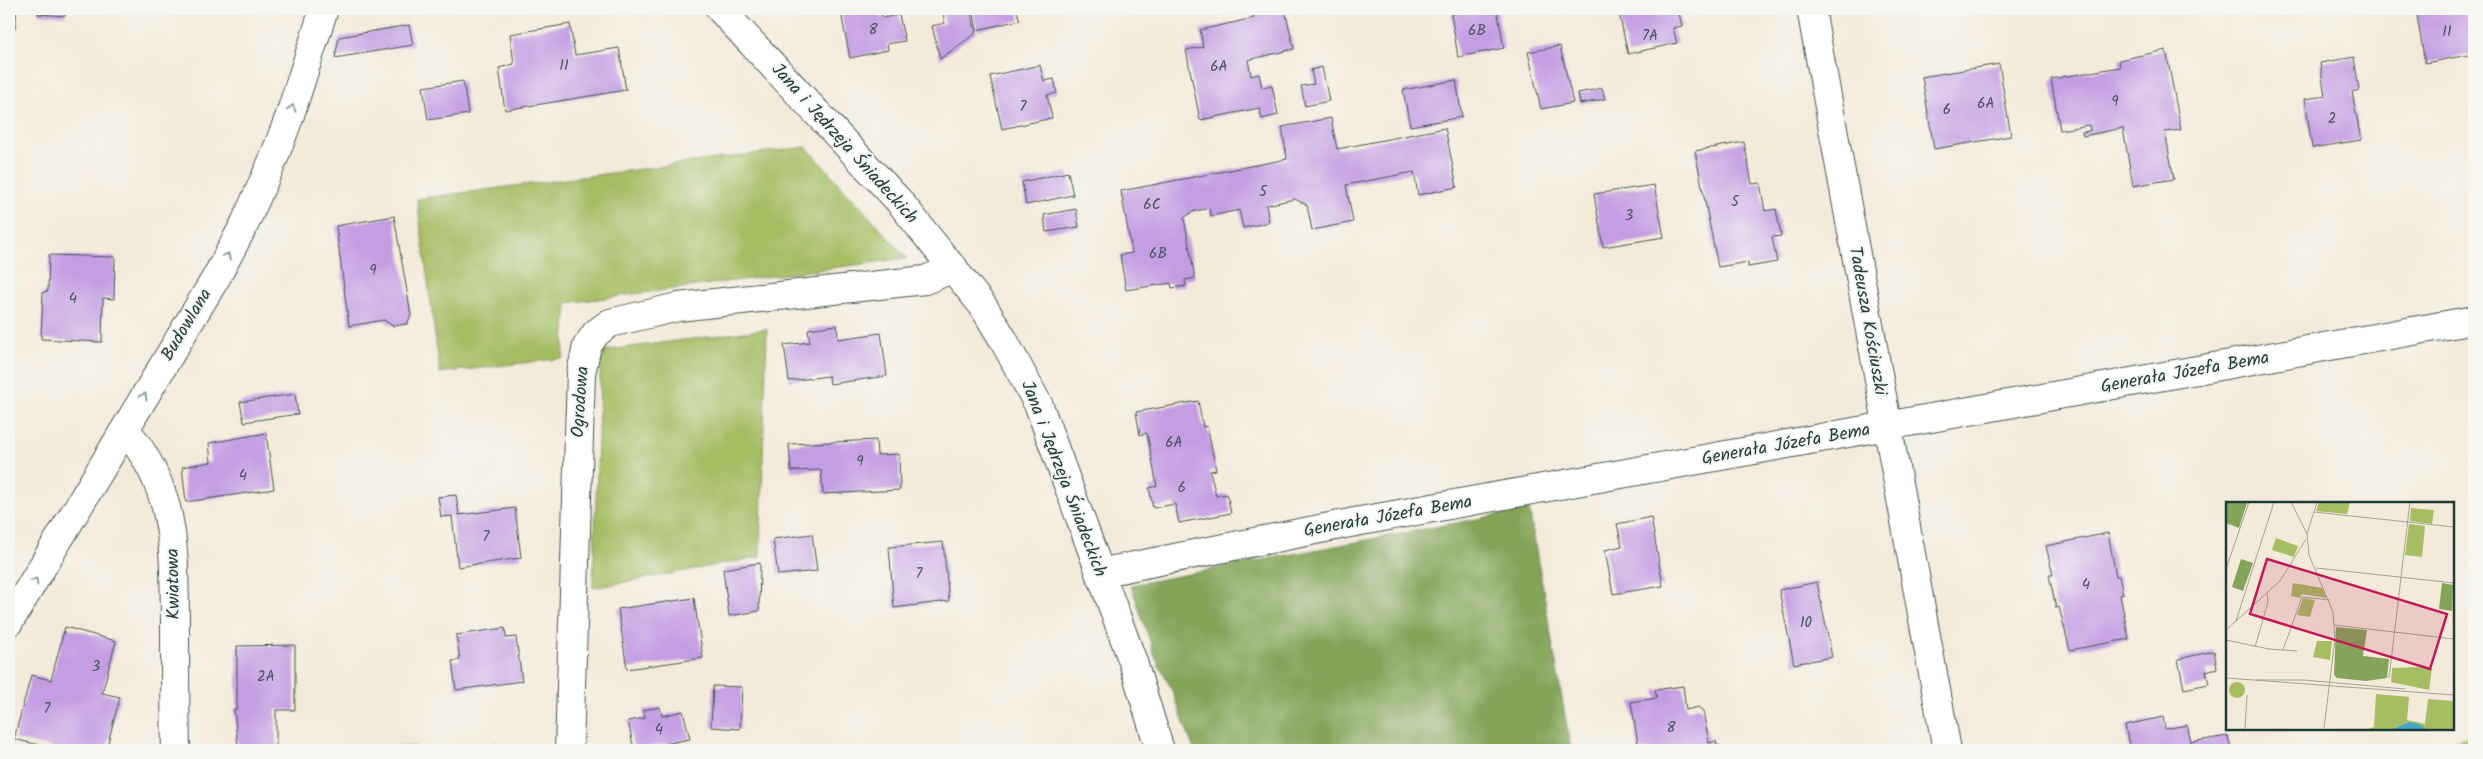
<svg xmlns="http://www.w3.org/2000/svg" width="2483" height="759" font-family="Kalam,sans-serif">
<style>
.green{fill:#a6bd63;stroke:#627d4c}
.forest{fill:#84a459;stroke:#527046}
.building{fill:#c49de3}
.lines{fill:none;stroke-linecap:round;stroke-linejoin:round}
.street-casing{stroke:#3f574d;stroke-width:30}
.street{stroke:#fff;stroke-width:28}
.oneway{stroke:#8f9e9a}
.labels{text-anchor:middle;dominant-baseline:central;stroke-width:4;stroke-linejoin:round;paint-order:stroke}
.number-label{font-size:15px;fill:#485560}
.street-label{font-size:18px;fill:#1f3d34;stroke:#f6f6f2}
.inset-road{fill:none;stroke:#9fa598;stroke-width:1}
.view{fill:#c2185b;fill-opacity:0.15;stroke:#c2185b;stroke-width:2.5}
.inset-edge{fill:none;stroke:#1f3d34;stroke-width:2.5}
</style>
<rect width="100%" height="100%" fill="#f6f6f2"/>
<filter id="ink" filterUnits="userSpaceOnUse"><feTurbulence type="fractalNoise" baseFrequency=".02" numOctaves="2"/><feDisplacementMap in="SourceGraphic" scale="10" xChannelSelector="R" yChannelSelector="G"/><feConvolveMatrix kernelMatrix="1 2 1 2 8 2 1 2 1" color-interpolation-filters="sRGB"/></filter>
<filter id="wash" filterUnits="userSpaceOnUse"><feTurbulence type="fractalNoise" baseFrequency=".0096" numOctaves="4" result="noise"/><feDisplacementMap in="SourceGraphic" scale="20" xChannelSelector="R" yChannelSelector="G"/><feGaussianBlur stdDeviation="1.12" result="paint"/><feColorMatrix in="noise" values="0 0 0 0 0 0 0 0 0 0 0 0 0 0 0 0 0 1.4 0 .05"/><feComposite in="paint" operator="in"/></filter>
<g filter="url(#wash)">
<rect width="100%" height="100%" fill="#f4eada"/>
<path class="green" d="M 806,147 L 907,258 L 567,303 L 563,358 L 440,373 L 417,199 Z
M 767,329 L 760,557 L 593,588 L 601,351 Z
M 2474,735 L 2474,750 L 2421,750 Z"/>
<path class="forest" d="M 1529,509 L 1571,750 L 1194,750 L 1171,688 L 1156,660 L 1131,585 Z"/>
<g id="blocks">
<path class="building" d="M 9,9 L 17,9 L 15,29 L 9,29 Z
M 38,9 L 65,9 L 65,16 L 38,14 Z
M 861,9 L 880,9 L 882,18 L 899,15 L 905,41 L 887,44 L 888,50 L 850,58 L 841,13 Z
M 942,9 L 970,9 L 976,33 L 940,59 L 932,26 L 945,23 Z
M 981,9 L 1016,9 L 1020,20 L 977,30 L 973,11 Z
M 1252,9 L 1271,9 L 1272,13 L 1285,10 L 1294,49 L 1248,60 L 1251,76 L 1259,74 L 1262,88 L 1272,86 L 1278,115 L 1262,119 L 1259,108 L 1200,120 L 1186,50 L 1203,47 L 1200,30 L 1254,18 Z
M 1479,9 L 1497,9 L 1504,48 L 1458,57 L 1451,14 Z
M 1618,9 L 1678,9 L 1682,26 L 1673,28 L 1677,43 L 1628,54 Z
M 2416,9 L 2474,9 L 2474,54 L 2425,63 Z
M 570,24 L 575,55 L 619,48 L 626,90 L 505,110 L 499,68 L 514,64 L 510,34 Z
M 409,25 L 413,45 L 335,58 L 339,37 Z
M 1560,46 L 1573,103 L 1541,109 L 1528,52 Z
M 2166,50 L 2181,130 L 2165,132 L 2174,179 L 2133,186 L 2123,128 L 2083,136 L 2082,132 L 2090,131 L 2089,125 L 2060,130 L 2051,79 L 2120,67 L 2119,60 Z
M 2354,57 L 2359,90 L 2352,92 L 2361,140 L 2312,148 L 2305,99 L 2325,96 L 2320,63 Z
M 1999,64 L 2011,136 L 1934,149 L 1922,77 Z
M 1040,65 L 1044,81 L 1054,79 L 1057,93 L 1047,95 L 1052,118 L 1002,129 L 990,76 Z
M 1322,67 L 1329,101 L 1305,106 L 1301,86 L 1314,84 L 1311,70 Z
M 1456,80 L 1462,117 L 1410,126 L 1403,90 Z
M 463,81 L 468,114 L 428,120 L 423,87 Z
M 1602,88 L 1605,99 L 1580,104 L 1578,93 Z
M 1331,118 L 1337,149 L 1445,128 L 1457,187 L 1418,195 L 1414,172 L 1346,185 L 1353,222 L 1312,230 L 1307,205 L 1295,199 L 1266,205 L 1269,222 L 1243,228 L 1239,210 L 1211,216 L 1209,208 L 1192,212 L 1184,218 L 1195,278 L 1185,280 L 1186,286 L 1172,288 L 1171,283 L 1126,290 L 1120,255 L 1132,253 L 1121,191 L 1287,159 L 1282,127 Z
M 1744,142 L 1752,184 L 1760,183 L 1765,211 L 1776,209 L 1781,236 L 1772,237 L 1777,262 L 1748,267 L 1748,262 L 1718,267 L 1695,151 Z
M 1068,172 L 1073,195 L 1026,205 L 1022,182 Z
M 1654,185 L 1664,237 L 1603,247 L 1594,194 Z
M 1076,209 L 1079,227 L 1046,232 L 1044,215 Z
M 394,216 L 411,315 L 407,324 L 393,326 L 384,320 L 349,326 L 336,226 Z
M 49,255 L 115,257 L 114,299 L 103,298 L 102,342 L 41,339 L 43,292 L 48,291 Z
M 837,325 L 838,339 L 881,333 L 887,376 L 830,384 L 829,376 L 789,381 L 784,345 L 810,342 L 808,329 Z
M 295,394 L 298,414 L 244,422 L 240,402 Z
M 1198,401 L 1203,427 L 1207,426 L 1216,470 L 1210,471 L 1216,496 L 1227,494 L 1231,513 L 1179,523 L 1175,504 L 1153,508 L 1149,488 L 1157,486 L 1147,433 L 1140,435 L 1136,412 Z
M 266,433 L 274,489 L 186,502 L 182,467 L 211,462 L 209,443 Z
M 876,440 L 877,455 L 899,454 L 900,490 L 823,494 L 821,470 L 791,471 L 789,444 Z
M 456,495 L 459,515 L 515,508 L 521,558 L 458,567 L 452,516 L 441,517 L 438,497 Z
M 1651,517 L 1663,586 L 1613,594 L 1605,550 L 1622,546 L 1617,524 Z
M 2108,533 L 2116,576 L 2119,576 L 2123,594 L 2120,595 L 2129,639 L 2070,650 L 2059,607 L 2056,608 L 2049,575 L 2053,575 L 2046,546 Z
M 812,534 L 817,571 L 778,575 L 773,539 Z
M 943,542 L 949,601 L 894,608 L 889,547 Z
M 760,563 L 759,611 L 729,616 L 723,569 Z
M 1817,582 L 1832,657 L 1794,664 L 1779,590 Z
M 694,598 L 703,658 L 627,669 L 618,609 Z
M 65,627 L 116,641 L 102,693 L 120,697 L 106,750 L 60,750 L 14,739 L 31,675 L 51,680 Z
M 505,628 L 506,638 L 516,637 L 522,681 L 456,690 L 452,661 L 460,660 L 456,635 Z
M 295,645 L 295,710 L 276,710 L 276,746 L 238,747 L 234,709 L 237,709 L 237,646 Z
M 2214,651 L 2217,668 L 2206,671 L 2209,684 L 2184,689 L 2178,659 Z
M 713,686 L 742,687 L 740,729 L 711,727 Z
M 1683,686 L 1686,710 L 1698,707 L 1703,711 L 1709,743 L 1716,741 L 1718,750 L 1639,750 L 1631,702 L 1657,698 L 1655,690 Z
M 660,707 L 662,716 L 683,711 L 690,739 L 634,750 L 628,721 L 645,718 L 643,710 Z
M 2163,717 L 2165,729 L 2187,725 L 2191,742 L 2228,736 L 2231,750 L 2130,750 L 2125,725 Z
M 506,744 L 506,750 L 458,750 L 458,749 Z
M 416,746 L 416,750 L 391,750 L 391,747 Z"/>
</g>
</g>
<g filter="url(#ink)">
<use href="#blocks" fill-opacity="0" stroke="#3f574d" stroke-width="1"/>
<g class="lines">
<defs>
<path id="street" d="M 720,9 L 899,201 L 983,306 L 1003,339 L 1039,406 L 1133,662 L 1160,750
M 1811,9 L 1947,750
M 125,429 C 177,492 174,547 175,624 C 175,666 175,708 176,750
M 1099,573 L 1355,522 L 2474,320
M 9,622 L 217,276 L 245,223 L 273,160 L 289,118 L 324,9
M 569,750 L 581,373 L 587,346 L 596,333 L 610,323 L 678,307 L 925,280 L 954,268"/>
</defs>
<use href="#street" class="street-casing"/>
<use href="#street" class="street"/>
</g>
<defs><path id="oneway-chevron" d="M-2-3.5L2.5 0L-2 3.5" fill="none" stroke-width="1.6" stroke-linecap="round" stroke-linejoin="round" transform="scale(1.25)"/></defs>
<g class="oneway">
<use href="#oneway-chevron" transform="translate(292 108) rotate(-73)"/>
<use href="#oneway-chevron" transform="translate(227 256) rotate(-62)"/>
<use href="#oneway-chevron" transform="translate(144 396) rotate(-59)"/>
<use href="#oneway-chevron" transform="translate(35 581) rotate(-59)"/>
</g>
</g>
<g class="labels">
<g class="number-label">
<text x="873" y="30">8</text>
<text x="1477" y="31">6B</text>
<text x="2447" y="32">11</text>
<text x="1650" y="36">7A</text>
<text x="564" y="66">11</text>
<text x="1219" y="67">6A</text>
<text x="2115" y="102">9</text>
<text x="1986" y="104">6A</text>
<text x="1023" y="107">7</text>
<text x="1947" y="110">6</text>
<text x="2332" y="119">2</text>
<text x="1263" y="192">5</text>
<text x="1735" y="202">5</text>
<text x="1152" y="205">6C</text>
<text x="1629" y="216">3</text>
<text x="1158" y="254">6B</text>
<text x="373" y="271">9</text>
<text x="73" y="299">4</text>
<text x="1174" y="443">6A</text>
<text x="860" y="462">9</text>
<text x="243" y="476">4</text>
<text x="1182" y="488">6</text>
<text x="486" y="537">7</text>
<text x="919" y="574">7</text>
<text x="2086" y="585">4</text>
<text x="1806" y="623">10</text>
<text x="96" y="667">3</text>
<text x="266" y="677">2A</text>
<text x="47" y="709">7</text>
<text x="1671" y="728">8</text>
<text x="659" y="730">4</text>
</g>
<g class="street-label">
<text transform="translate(844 144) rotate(48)">Jana i Jędrzeja Śniadeckich</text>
<text transform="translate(1867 321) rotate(80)">Tadeusza Kościuszki</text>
<text transform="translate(187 325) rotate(-59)">Budowlana</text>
<text transform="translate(2185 373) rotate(-10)">Generała Józefa Bema</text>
<text transform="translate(581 402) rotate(-86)">Ogrodowa</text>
<text transform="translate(1786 445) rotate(-10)">Generała Józefa Bema</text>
<text transform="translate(1063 479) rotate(69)">Jana i Jędrzeja Śniadeckich</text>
<text transform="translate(1388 517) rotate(-10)">Generała Józefa Bema</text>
<text transform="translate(174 584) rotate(-91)">Kwiatowa</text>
</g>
</g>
<g transform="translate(2226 502)">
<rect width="228" height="228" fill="#f4eada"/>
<path d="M 93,0 L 124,0 L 121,12 L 90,9 ZM 185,6 L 208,8 L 206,22 L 184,19 ZM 183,22 L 199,24 L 196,55 L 179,53 ZM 50,36 L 72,44 L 68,55 L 46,48 ZM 67,81 L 96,86 L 101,96 L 76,92 L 74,96 L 65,94 ZM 77,96 L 89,98 L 84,115 L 71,113 ZM 91,139 L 106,139 L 104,158 L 87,155 ZM 191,165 L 206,166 L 203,188 L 165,180 L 166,166 ZM3 188a8 8 0 1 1 16 0a8 8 0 1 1-16 0ZM 150,192 L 183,195 L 181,218 L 199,222 L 202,197 L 227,199 L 227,227 L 201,227 L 183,220 L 166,227 L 142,227 L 148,225 Z" fill="#a6bd63"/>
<path d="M 0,0 L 21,1 L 13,26 L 0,21 ZM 15,57 L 27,61 L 17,89 L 6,85 ZM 216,81 L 227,83 L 226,109 L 213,107 ZM 110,125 L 141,128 L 137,154 L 163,157 L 161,176 L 140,179 L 111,176 L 108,173 Z" fill="#84a459"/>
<path d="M 183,220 L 192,222 L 201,227 L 166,227 Z" fill="#45a8c4"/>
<path class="inset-road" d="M 65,0 L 81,32 L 83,53 L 107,110 L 109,137 L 98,226M 88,10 L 228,25M 81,32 L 91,0M 90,66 L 228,81M 0,67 L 23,0M 10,119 L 48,0M 108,123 L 228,137M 0,128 L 54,79 L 80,37M 0,138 L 43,147 L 71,149M 29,145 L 42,100 L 41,91M 57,148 L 76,95 L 104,98M 0,176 L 228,193M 163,176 L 184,0M 30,178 L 78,178 L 179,187M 19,227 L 21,193"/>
<path class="view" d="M 41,57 L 221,112 L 204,167 L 24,112 Z"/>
<rect width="228" height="228" class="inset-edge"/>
</g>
<rect width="2483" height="759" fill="none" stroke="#f6f6f2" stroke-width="30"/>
</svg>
